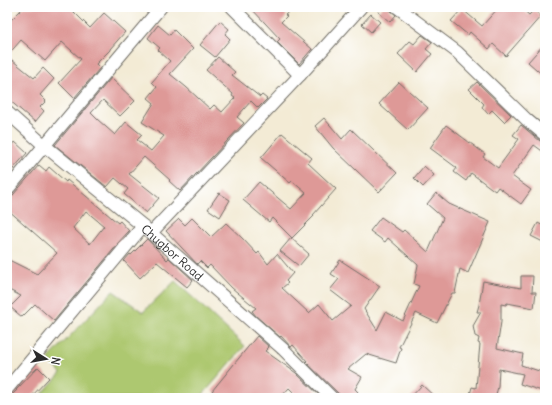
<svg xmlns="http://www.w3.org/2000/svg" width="552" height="405" font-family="Delius,sans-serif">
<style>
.green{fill:#adc86f;stroke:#6c7a4d}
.building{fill:#de9997;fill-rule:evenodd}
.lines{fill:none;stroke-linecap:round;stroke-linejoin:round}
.minor-casing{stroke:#716e66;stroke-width:14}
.minor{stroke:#fff;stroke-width:12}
.labels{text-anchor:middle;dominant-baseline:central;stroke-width:3;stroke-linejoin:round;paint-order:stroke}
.street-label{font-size:12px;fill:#2b2b2b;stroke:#fff}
</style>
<rect width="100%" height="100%" fill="#fff"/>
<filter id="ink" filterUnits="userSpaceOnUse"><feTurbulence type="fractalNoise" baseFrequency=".025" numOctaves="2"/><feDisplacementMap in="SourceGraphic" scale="8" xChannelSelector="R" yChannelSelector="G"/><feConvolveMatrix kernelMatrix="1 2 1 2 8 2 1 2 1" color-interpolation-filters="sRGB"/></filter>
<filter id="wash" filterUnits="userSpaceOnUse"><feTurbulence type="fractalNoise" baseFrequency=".012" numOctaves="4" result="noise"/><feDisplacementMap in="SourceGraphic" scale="16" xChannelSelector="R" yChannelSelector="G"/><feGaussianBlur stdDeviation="0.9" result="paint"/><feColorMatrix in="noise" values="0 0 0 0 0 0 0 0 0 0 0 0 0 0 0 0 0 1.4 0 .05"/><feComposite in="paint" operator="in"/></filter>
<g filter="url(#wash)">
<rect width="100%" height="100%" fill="#f3ebd5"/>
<path class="green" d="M 175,281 L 245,346 L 200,398 L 38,398 L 61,373 L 48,359 L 113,291 L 143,312 Z"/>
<g id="blocks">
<path class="building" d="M 24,7 L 69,7 L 90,28 L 104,13 L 125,32 L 110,49 L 110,50 L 96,64 L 100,68 L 74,98 L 59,83 L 81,59 L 62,42 L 45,61 L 21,40 L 7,56 L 34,78 L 43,68 L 54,79 L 40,95 L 46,101 L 40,107 L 44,111 L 35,122 L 8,99 L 11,96 L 7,92 L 7,24 Z
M 250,7 L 294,7 L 285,15 L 287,16 L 281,22 L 312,49 L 299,64 L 277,42 L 280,39 Z
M 382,7 L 390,7 L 390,10 L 396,15 L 390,22 L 378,12 Z
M 499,7 L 520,7 L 529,15 L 534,10 L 541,16 L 506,56 L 493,44 L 489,49 L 470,32 L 468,35 L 451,21 L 462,9 L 482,26 Z
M 371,14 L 380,22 L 371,32 L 362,24 Z
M 220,21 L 229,29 L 225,34 L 230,39 L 215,57 L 200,45 Z
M 158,25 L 170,35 L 174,30 L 193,49 L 170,74 L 186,87 L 210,109 L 214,105 L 222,112 L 235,98 L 232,96 L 233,94 L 206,70 L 218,57 L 235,72 L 232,75 L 260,97 L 262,95 L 267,99 L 258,108 L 251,101 L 237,117 L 244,123 L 180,191 L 169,181 L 170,180 L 144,157 L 129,174 L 159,198 L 146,213 L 124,194 L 128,189 L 115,178 L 107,187 L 55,145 L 111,78 L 135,101 L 120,116 L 103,100 L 91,113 L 97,119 L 115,135 L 126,122 L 142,135 L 137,140 L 151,151 L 164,136 L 142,122 L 154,103 L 148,98 L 157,87 L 152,82 L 170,61 L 158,50 L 160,48 L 148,38 Z
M 422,35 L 432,42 L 426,49 L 432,54 L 417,72 L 398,54 L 410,41 L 414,44 Z
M 545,43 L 545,77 L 528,62 Z
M 399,82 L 428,108 L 408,130 L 379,104 Z
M 477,82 L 511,115 L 504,122 L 492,110 L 488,114 L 482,107 L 484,104 L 469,89 Z
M 324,118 L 342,139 L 351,129 L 397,173 L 379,192 L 333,148 L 315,126 Z
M 446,125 L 485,154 L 483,157 L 498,168 L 519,139 L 513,135 L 521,125 L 540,141 L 545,142 L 545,153 L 534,145 L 512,176 L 531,190 L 521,204 L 498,187 L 495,191 L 471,173 L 466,181 L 454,172 L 457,168 L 430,148 Z
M 282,133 L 312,158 L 308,163 L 336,189 L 313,215 L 314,216 L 292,238 L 272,218 L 269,222 L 243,200 L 259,182 L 291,209 L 306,193 L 292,181 L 290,183 L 261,158 Z
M 7,140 L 13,145 L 15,142 L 27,153 L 7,176 Z
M 39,165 L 46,171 L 49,167 L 66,182 L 67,180 L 118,223 L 120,221 L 129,231 L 117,244 L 118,244 L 54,321 L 35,304 L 22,317 L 10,307 L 21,296 L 7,289 L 7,259 L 37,274 L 57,253 L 7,209 L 7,202 ZM 86,211 L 104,226 L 90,244 L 73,228 Z
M 424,166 L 434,175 L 423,187 L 414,178 Z
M 219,193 L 230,200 L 220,217 L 208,209 Z
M 436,193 L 449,204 L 490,222 L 468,273 L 460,269 L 455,293 L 452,293 L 437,323 L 416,313 L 399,347 L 401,348 L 396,363 L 366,354 L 348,369 L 362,377 L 355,389 L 358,392 L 353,398 L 348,398 L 343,394 L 341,396 L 306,362 L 307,361 L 293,345 L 291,347 L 281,336 L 280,337 L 256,316 L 252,311 L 256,308 L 232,288 L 210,265 L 207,268 L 200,261 L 197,264 L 166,231 L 179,219 L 185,225 L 192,218 L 211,237 L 226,223 L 242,238 L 257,254 L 259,252 L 268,264 L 277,254 L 293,273 L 286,281 L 288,283 L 282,288 L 309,313 L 319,304 L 333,321 L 351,306 L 330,290 L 339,279 L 331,274 L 340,260 L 380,286 L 364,309 L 377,330 L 386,312 L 403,321 L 419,286 L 414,284 L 418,265 L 388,238 L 385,242 L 370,231 L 381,217 L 402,232 L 404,230 L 428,252 L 443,218 L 427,204 Z
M 538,223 L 545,227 L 545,243 L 531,236 Z
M 291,238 L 309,254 L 299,266 L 280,251 Z
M 147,239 L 167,260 L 169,258 L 193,280 L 187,287 L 157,262 L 140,278 L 124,261 L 130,254 L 131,255 Z
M 521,276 L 533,276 L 532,292 L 536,292 L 534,308 L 507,303 L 506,305 L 501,304 L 501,322 L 497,348 L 523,354 L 521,365 L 545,373 L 545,392 L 520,384 L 523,374 L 499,369 L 498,387 L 495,398 L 469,398 L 472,387 L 476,388 L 480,344 L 478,343 L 479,338 L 475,336 L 473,326 L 481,312 L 477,312 L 479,305 L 483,281 L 521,288 Z
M 257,336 L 269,347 L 265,351 L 296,373 L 321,397 L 320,398 L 299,398 L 289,388 L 280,398 L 221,398 L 212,391 Z
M 38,367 L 49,378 L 30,398 L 9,398 L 17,390 L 16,390 L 19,387 Z
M 422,385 L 436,398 L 410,398 Z"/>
</g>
</g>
<g filter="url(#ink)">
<use href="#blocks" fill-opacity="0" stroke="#716e66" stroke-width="1"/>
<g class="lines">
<defs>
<g id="minor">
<path d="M 232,7 L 300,75"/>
<path d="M 397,7 L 457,52 L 527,120 L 545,135"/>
<path id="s1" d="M 7,112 L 45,146 L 143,226 L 151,233 L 283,349 L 332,398"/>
<path d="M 7,190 L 161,7"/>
<path d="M 151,233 L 300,75 L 361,7"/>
<path d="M 7,389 L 143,226"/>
</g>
</defs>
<use href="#minor" class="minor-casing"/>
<use href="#minor" class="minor"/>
</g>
</g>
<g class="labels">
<g class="street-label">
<text stroke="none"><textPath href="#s1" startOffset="217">Chugbor Road</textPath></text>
</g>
</g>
<rect width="552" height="405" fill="none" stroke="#fff" stroke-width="24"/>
<g transform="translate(46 359) rotate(101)" stroke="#ffffff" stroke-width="3" paint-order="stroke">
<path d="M0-3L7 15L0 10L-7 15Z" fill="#2b2b2b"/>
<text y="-6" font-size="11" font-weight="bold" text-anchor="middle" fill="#2b2b2b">N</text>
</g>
</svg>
